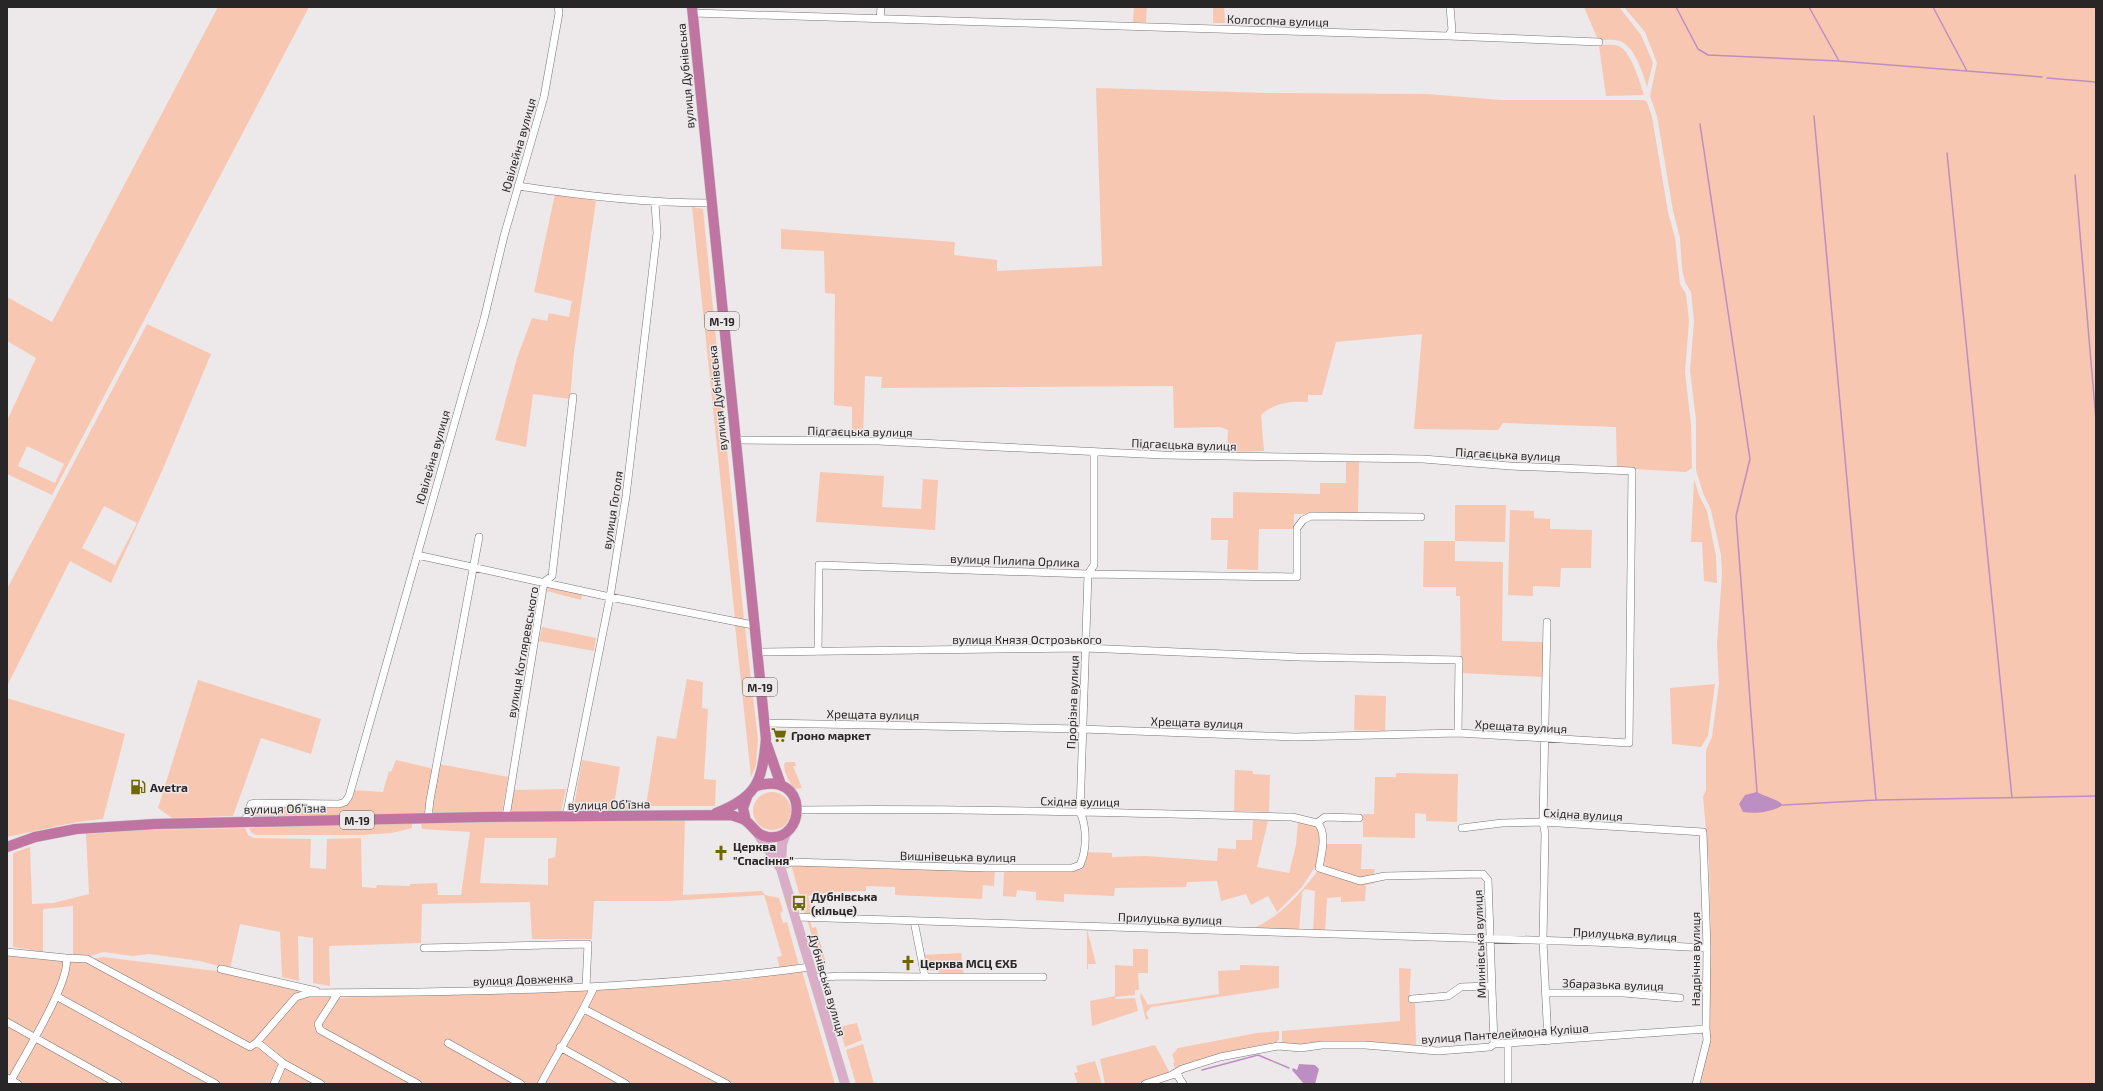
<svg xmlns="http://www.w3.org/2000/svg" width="2103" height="1091" font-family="'Exo 2',sans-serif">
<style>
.green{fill:#f8c7b2;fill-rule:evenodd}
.water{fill:#bd8ec1}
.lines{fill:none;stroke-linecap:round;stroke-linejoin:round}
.stream{stroke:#bd8ec1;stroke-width:1.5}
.minor-casing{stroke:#797475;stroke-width:8}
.major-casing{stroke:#c7c7c7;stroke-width:10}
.highway-casing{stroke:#c7c7c7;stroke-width:11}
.minor{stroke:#fff;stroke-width:7}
.major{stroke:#d9acc7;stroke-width:9}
.highway{stroke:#c074a1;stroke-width:10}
.labels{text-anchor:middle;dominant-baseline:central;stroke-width:3;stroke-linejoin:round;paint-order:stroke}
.shield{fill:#ede8e9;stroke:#636060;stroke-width:1}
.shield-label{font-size:11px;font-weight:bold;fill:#282626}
.street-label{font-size:12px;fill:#282626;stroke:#ede8e9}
.poi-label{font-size:12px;font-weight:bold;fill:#282626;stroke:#ede8e9;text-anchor:start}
</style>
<rect width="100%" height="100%" fill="#ede8e9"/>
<path class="green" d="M 218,7 L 309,7 L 52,495 L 7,474 L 7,421 L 36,358 L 7,341 L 7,297 L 52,322 ZM 27,446 L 64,464 L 55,483 L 18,466 Z
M 1134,7 L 1147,7 L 1146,22 L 1133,22 Z
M 1213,7 L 1224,7 L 1225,23 L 1213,23 Z
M 1584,7 L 1619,7 L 1641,35 L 1653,63 L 1647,87 C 1643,73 1635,47 1620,41 C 1614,39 1605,40 1598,40 Z
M 1624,7 L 2093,7 L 2096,9 L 2096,1084 L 1699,1084 L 1709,1043 L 1711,949 L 1709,864 L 1703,797 L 1706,790 L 1706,750 L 1712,737 L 1719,684 L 1717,645 L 1722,574 L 1721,555 L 1711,510 L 1703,493 L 1696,470 L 1696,420 L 1690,371 L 1694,321 L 1691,292 L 1685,282 L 1682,268 L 1680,238 L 1673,211 L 1657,116 L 1650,96 L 1657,63 L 1645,32 Z
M 1599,46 C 1605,45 1612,44 1618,46 C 1631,50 1640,83 1644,95 L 1606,96 Z
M 1096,88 L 1268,93 L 1427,94 L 1501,100 L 1644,100 L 1647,102 L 1652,117 L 1668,212 L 1675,238 L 1680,284 L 1686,294 L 1689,321 L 1685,372 L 1691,424 L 1692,468 L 1686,472 L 1617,468 L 1616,427 L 1503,423 L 1498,430 L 1414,429 L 1422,334 L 1336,342 L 1322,395 L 1308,395 L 1308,402 C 1290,401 1274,403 1261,415 L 1264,451 L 1227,452 L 1228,430 L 1220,427 L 1174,428 L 1173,386 L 881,388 L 882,377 L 865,376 L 863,436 L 852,435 L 852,407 L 834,405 L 835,294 L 825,293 L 824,251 L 781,249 L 781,229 L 955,242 L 954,255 L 997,260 L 997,271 L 1102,266 Z
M 555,194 L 596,201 L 574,352 L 570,399 L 533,394 L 526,447 L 495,440 L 517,358 L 532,318 L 547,321 L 549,313 L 569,317 L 572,301 L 534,292 Z
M 692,207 L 703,209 L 744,620 L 735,619 Z
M 147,324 L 211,354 L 162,471 L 111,583 L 70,561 L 7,686 L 7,589 ZM 104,506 L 137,523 L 115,565 L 82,548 Z
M 1346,461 L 1359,461 L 1358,515 L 1294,514 L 1294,529 L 1259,529 L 1258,570 L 1227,569 L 1228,540 L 1211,540 L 1211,518 L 1233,518 L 1233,492 L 1320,494 L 1320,483 L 1346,483 Z
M 820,472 L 884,476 L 882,507 L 921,509 L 923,479 L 938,480 L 935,530 L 816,522 Z
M 1694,479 L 1699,495 L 1707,511 L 1716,556 L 1717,583 L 1704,581 L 1702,542 L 1691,542 Z
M 1455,505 L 1506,505 L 1505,542 L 1455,541 L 1455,561 L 1503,562 L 1502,641 L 1543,642 L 1543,677 L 1461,673 L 1460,596 L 1456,596 L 1456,587 L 1423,587 L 1424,541 L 1455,541 Z
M 1510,510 L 1534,511 L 1534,518 L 1550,519 L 1550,529 L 1592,530 L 1591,568 L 1561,568 L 1560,587 L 1533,586 L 1533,596 L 1508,595 Z
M 550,586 L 583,594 L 581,600 L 547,591 Z
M 735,625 L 745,627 L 758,740 L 756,765 L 751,777 Z
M 542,627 L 596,638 L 594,651 L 539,641 Z
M 687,679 L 703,682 L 702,708 L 708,709 L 704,779 L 716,780 L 715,806 L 646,806 L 657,736 L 676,739 Z
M 198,680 L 321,719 L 311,754 L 261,738 L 233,816 L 172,818 L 158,808 Z
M 1715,684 L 1708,736 L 1701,747 L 1672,744 L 1670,688 Z
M 1355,695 L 1386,696 L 1385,731 L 1354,730 Z
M 7,698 L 125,734 L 103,819 L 77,822 L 7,837 Z
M 396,760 L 430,768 L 432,770 L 425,814 L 249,816 L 253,807 L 257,805 L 339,806 L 353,790 L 383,792 L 389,771 L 391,772 Z
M 582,760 L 620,767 L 614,805 L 640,807 L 640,809 L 573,812 Z
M 786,762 L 795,762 L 796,766 L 793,766 L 802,788 L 793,789 L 785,772 L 784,764 Z
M 439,764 L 508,777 L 502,813 L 433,814 L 432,800 Z
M 1235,770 L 1253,771 L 1253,774 L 1270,775 L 1269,812 L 1234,811 Z
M 1396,773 L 1458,774 L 1457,822 L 1426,821 L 1426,814 L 1415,813 L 1415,838 L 1363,837 L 1363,814 L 1374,814 L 1375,777 L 1396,777 Z
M 566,789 L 561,811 L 510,814 L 513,790 Z
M753 811a19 19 0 1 1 38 0a19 19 0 1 1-38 0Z
M 685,819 L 683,895 L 762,891 L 765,895 L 779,898 L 783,911 L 780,913 L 783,923 L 787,922 L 799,966 L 780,969 L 777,957 L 782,956 L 764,895 L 669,901 L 594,901 L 592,939 L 532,939 L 530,902 L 422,904 L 421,943 L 329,946 L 330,986 L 313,983 L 313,938 L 298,936 L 299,981 L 282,977 L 280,932 L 240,924 L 230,969 L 200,961 L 149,954 L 133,956 L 103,952 L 87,957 L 73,957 L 73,906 L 43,909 L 43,952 L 13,947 L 13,853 L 30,847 L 32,904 L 53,903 L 89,894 L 86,834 L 141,830 L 245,828 L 248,835 L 254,838 L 311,839 L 310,868 L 326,869 L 327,839 L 361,838 L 362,887 L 376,888 L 377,885 L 410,886 L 410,884 L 437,883 L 438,895 L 461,895 L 470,832 L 422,829 L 421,823 ZM 485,838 L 557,838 L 555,857 L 548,859 L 548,885 L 480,883 Z
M 1253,820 L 1268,821 L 1257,867 L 1289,873 L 1296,845 L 1298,822 L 1317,826 L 1320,830 L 1317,864 L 1302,887 L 1277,912 L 1268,896 L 1251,905 L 1246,894 L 1221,901 L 1217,881 L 1187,882 L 1186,887 L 1115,888 L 1114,896 L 1064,894 L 1064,902 L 1036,900 L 1036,892 L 1017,890 L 1016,897 L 1003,896 L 1004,870 L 1072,870 L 1087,852 L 1112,853 L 1112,857 L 1146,856 L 1217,861 L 1218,848 L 1236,849 L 1236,840 L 1252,840 Z
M 412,823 L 412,828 L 392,833 L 362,835 L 256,835 L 251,832 L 249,828 Z
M 1325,844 L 1362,844 L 1361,869 L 1375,869 C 1374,890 1334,871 1324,868 L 1322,864 Z
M 791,864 L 995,870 L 994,886 L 983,885 L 982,899 L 895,895 L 895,887 L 866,886 L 866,891 L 829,892 L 808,896 L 814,917 L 805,915 Z
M 1318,871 L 1375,881 L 1375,883 L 1366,885 L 1365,901 L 1341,902 L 1341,897 L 1327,898 L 1325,933 L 1313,933 L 1315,891 L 1305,889 L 1302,893 L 1299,932 L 1252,929 C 1280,917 1299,895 1318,871 Z
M 807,920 L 810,920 L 812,928 L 816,927 L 826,963 L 821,964 L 824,974 Z
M 1087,929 L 1096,964 L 1088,964 L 1088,969 L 1087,969 Z
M 1133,949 L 1148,949 L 1148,973 L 1138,973 L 1139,990 L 1135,990 L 1135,995 L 1115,997 L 1116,999 L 1135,998 L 1138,1011 L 1092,1026 L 1090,1001 L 1115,996 L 1115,965 L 1133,966 Z
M 961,953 L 964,976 L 939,975 L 938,970 L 926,971 L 923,955 Z
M 7,956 C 39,959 71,965 103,957 L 232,973 L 334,998 L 666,986 L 752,979 L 753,977 L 802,971 L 835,1084 L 7,1084 Z
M 1240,965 L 1279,966 L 1279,988 L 1151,1007 L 1146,1013 L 1149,1019 L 1146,1020 L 1140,996 L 1141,993 L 1148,1005 L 1219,994 L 1218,971 L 1240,970 Z
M 1399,968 L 1411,969 L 1409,1001 L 1415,1001 L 1416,1047 L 1282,1045 L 1282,1031 L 1400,1021 Z
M 857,1023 L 862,1040 L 845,1047 L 839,1027 Z
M 1279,1031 L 1279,1039 L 1274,1045 L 1175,1068 L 1173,1063 L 1175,1062 L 1172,1055 L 1178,1048 L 1257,1033 Z
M 863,1044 L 874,1084 L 856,1084 L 846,1050 Z
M 1155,1045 L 1169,1071 L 1168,1074 L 1135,1084 L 1105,1084 L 1100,1059 Z
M 1095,1061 L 1102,1084 L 1078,1084 L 1074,1073 L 1078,1072 L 1076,1066 Z"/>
<path class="water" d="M 1757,792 C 1765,797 1776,798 1783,805 C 1772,812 1756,814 1743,812 L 1739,804 L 1745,795 Z
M 1299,1064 L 1315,1065 L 1319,1069 L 1315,1084 L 1304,1084 L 1292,1070 L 1293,1068 L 1297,1070 Z"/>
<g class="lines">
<path class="stream" d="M 1676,7 L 1698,49 L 1708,55 L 1839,61 L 2042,77
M 1809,7 L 1839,61
M 1933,7 L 1967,71
M 2047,78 L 2096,82
M 1814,116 L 1876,800
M 1700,124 L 1750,459 L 1736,516 L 1757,792
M 1947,153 L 2012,798
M 2075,175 L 2096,420
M 1783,805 L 1876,800 L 2096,796
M 1202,1070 L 1258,1055 L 1289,1068"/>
<defs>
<path id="minor" d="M 693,13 L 1448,36 L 1452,30 L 1450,7
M 880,19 L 881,7
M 1448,36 L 1599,42
M 518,186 C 583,196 645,203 710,203
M 735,440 L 878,441 L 1163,455 L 1423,459 L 1510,466 L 1632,471 L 1629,743 L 1458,733 L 1294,737 L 1082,729 L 764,723
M 417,555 L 610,597 L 753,625
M 1547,622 L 1543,822 L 1545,833 L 1543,941 L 1548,1041
M 756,652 L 1085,648 L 1297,657 L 1459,660 L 1458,733
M 818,652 L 819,565 L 1088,574 L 1297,577 L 1297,528 L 1303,520 L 1311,516 L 1421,517
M 797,810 C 962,808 1127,813 1292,817 L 1317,823 L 1325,817 L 1359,818
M 506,817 L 544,582 L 552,576 L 573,397
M 566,817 L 610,597 L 626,496 L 657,233 L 655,203
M 428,818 L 430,800 L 479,537
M 245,822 L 251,804 L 256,803 L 339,804 L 345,802 L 349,796 L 484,319 L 504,236 L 544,97 L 559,13 L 558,7
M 1317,823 C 1328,832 1321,856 1319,868 L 1360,881 L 1385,876 L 1483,874 L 1488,880 L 1494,1044
M 1462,828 L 1502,823 L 1543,822 L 1703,832 L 1707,948 L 1706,1029 L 1707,1040 L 1696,1084
M 781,866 L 791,862 L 987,868 L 1072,868 L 1080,865 C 1087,850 1087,827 1080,812 L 1088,574 L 1094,565 L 1094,452
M 796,917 L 1592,942 L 1707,948
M 424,948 L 588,944 L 586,987
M 7,952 L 66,958 C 72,980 21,1061 9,1084
M 66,958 L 87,959 L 250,1047 L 257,1042 L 296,997 L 309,993 C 476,992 644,990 810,967
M 221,969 L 316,991
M 925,977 L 1043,977
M 813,978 L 839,976 L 925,977 L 914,921
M 338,993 L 318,1024 L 320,1030 L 418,1084
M 1545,993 L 1624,993 L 1680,998
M 56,996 L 216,1084
M 1412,999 L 1448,996 L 1461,987 L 1491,986
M 584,1009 L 727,1084
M 7,1022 L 118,1084
M 257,1042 L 283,1063 L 274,1084
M 448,1043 L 521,1084
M 1508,1044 L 1508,1084
M 560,1047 L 626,1084
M 283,1063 L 321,1084
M 1176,1073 L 1183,1084
M 7,1078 L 18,1084
M 541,1084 C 558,1051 579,1021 594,987
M 1145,1084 L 1172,1075 L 1182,1069 L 1220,1057 L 1278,1046 L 1301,1048 L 1322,1045 L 1365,1045 L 1438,1051 L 1490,1047 L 1494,1044 L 1706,1029"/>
<path id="major" d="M 758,834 L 781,869 L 845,1084
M 781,868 L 782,844 L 787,831"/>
<path id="highway" d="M 692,7 L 766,739 C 762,782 757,797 716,813
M 767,745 L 781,785
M 746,821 L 743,808 L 747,797
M 7,847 L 35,837 L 76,829 L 155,824 L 483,817 L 731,815 C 736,817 742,818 746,821 C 754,827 756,835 768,837 C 807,842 809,770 757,786"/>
</defs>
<use href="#minor" class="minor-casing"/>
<use href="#major" class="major-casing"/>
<use href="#highway" class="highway-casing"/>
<use href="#minor" class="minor"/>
<use href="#major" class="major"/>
<use href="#highway" class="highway"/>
</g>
<defs>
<symbol id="supermarket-bare" viewBox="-9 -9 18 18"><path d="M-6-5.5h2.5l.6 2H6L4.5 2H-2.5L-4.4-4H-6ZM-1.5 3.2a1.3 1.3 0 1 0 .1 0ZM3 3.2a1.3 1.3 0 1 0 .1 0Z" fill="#6e6800" stroke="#ede8e9" stroke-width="2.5" paint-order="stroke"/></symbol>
<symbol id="fuel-bare" viewBox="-9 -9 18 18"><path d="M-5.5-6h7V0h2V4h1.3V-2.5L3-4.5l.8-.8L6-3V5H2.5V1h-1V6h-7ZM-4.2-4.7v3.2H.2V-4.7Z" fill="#6e6800" stroke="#ede8e9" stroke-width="2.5" paint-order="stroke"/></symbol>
<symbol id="church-bare" viewBox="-9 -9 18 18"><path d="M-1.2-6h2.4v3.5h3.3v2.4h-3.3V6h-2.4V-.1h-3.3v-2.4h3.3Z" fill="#6e6800" stroke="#ede8e9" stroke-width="2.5" paint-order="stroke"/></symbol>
<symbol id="bus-bare" viewBox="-9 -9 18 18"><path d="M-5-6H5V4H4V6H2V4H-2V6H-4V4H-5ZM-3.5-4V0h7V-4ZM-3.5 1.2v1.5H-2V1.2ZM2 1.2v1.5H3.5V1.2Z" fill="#6e6800" stroke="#ede8e9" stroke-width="2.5" paint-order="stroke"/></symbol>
</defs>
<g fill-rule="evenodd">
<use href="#supermarket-bare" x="768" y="724" width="22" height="22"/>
<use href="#fuel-bare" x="127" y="776" width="22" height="22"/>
<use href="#church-bare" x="710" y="842" width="22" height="22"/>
<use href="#bus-bare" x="788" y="892" width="22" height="22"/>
<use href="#church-bare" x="897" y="952" width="22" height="22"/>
</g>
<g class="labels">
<g class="shield">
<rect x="705" y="312" width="34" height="18" rx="3"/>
<rect x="743" y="678" width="34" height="18" rx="3"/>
<rect x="340" y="811" width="34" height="18" rx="3"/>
</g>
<g class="shield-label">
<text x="722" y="321">М-19</text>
<text x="760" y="687">М-19</text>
<text x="357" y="820">М-19</text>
</g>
<g class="street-label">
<text transform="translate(1278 20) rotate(2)">Колгоспна вулиця</text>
<text transform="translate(685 76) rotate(-95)">вулиця Дубнівська</text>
<text transform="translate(518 145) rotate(-74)">Ювілейна вулиця</text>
<text transform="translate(717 398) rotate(-96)">вулиця Дубнівська</text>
<text transform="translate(860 431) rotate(1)">Підгаєцька вулиця</text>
<text transform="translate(1184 444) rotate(2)">Підгаєцька вулиця</text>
<text transform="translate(1508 454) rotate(3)">Підгаєцька вулиця</text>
<text transform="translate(432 457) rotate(-74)">Ювілейна вулиця</text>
<text transform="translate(612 510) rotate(-81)">вулиця Гоголя</text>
<text transform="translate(1015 560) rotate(2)">вулиця Пилипа Орлика</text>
<text x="1027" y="639">вулиця Князя Острозького</text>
<text transform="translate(522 652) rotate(-80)">вулиця Котляревського</text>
<text transform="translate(1072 702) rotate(-88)">Прорізна вулиця</text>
<text transform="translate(873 714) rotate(1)">Хрещата вулиця</text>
<text transform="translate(1197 722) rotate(2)">Хрещата вулиця</text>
<text transform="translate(1521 726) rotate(3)">Хрещата вулиця</text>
<text transform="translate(1080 801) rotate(1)">Східна вулиця</text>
<text transform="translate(609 804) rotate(-1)">вулиця Об’їзна</text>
<text transform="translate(285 808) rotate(-1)">вулиця Об’їзна</text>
<text transform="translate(1583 814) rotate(3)">Східна вулиця</text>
<text transform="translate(958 856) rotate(1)">Вишнівецька вулиця</text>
<text transform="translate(1170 918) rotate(2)">Прилуцька вулиця</text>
<text transform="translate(1625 934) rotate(3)">Прилуцька вулиця</text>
<text transform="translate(1479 944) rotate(-92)">Млинівська вулиця</text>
<text transform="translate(1695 959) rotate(-90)">Надрічна вулиця</text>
<text transform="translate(523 979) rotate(-2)">вулиця Довженка</text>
<text transform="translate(1613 984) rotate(2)">Збаразька вулиця</text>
<text transform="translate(828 985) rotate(74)">Дубнівська вулиця</text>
<text transform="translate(1505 1033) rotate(-4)">вулиця Пантелеймона Куліша</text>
</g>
<g class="poi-label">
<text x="791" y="735">Гроно маркет</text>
<text x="150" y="787">Avetra</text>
<text x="733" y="846">Церква<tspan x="733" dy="14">"Спасіння"</tspan></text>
<text x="811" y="896">Дубнівська<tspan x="811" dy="14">(кільце)</tspan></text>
<text x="920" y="963">Церква МСЦ ЄХБ</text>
</g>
</g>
<rect width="2103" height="1091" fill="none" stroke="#282626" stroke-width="16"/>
</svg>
